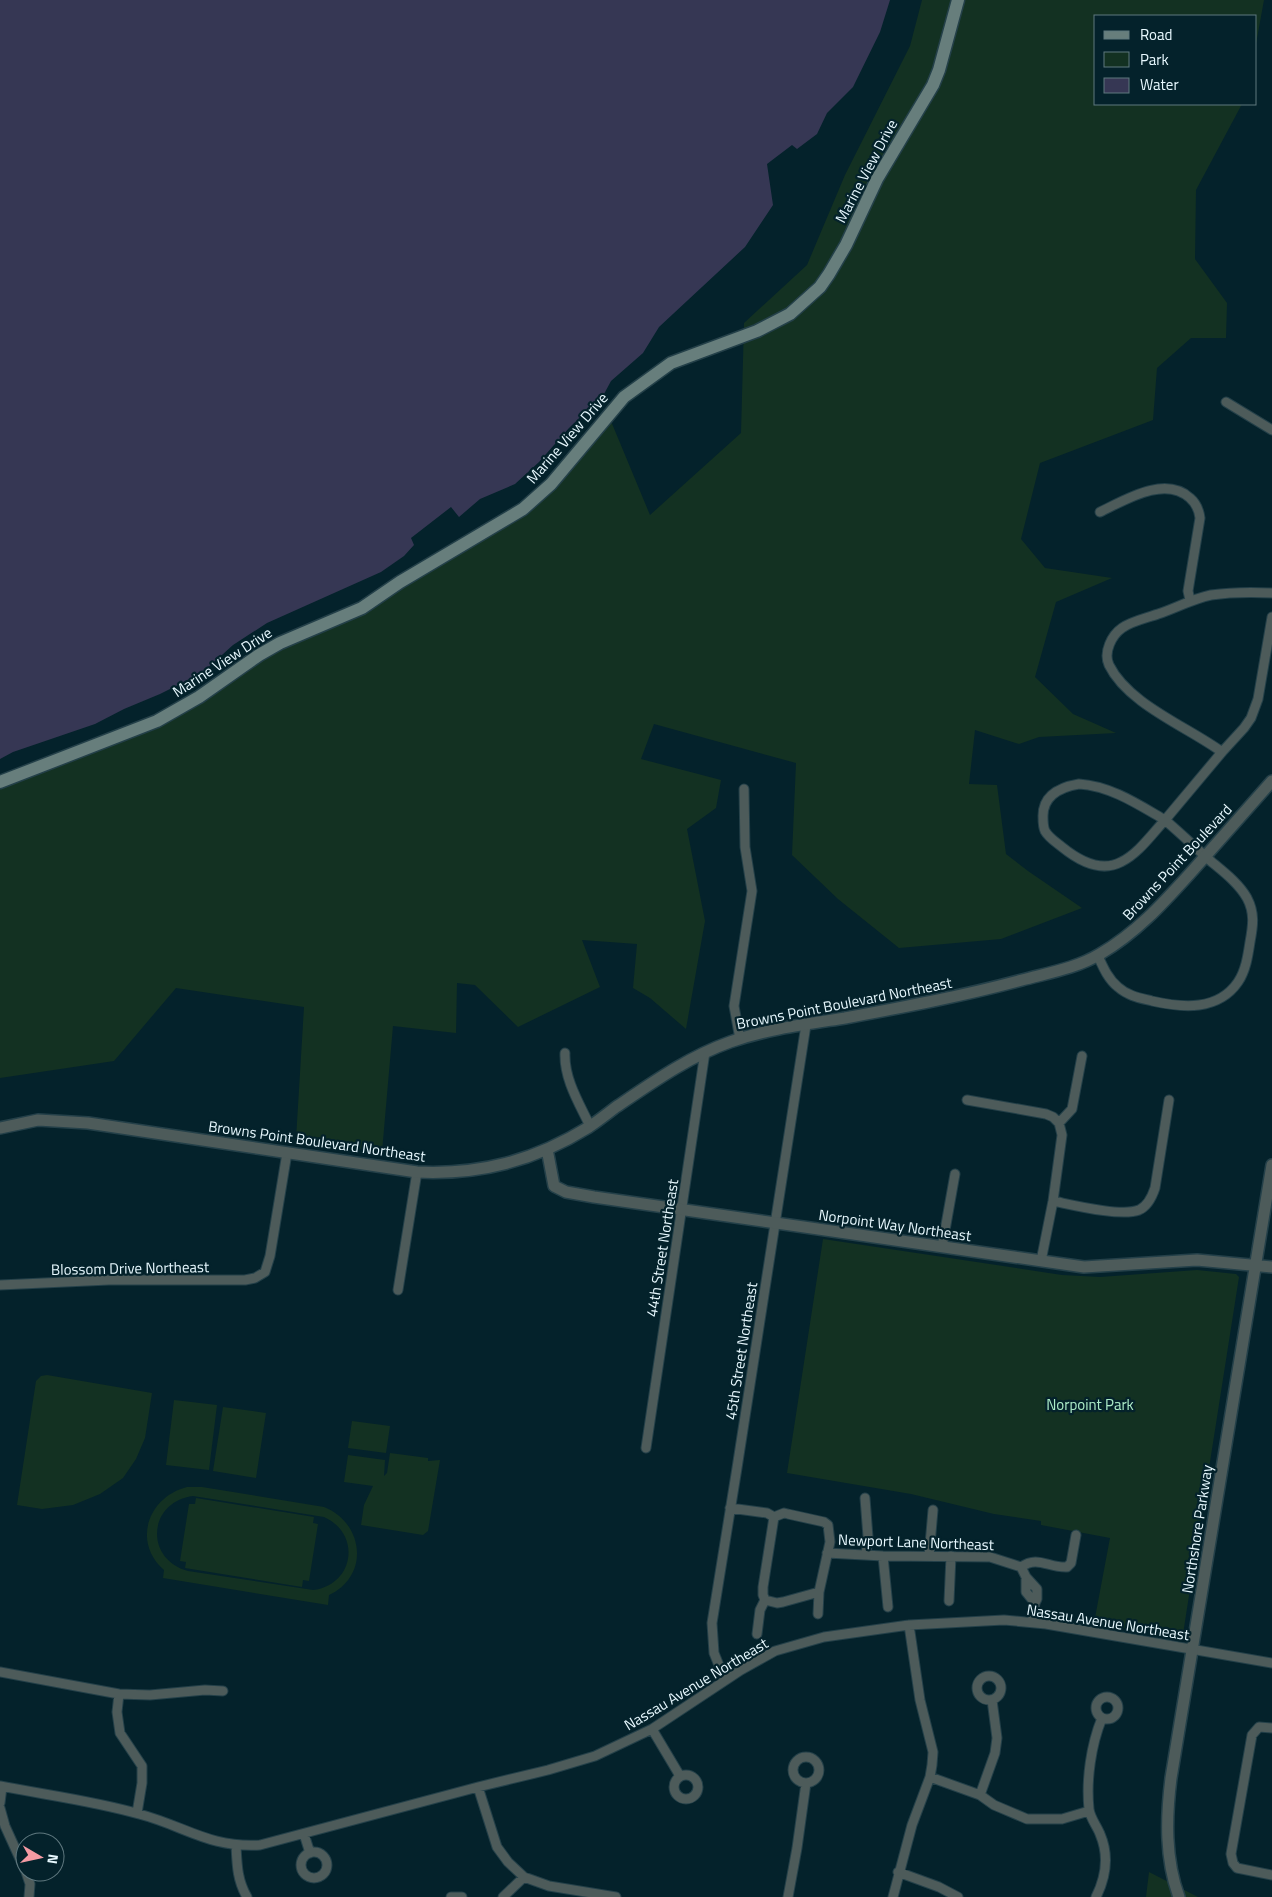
<svg xmlns="http://www.w3.org/2000/svg" width="1272" height="1897" font-family="'Titillium Web',sans-serif">
<style>
.green{fill:#133122;fill-rule:evenodd}
.water{fill:#363754}
.lines{fill:none;stroke-linecap:round;stroke-linejoin:round}
.minor-casing{stroke:#244049;stroke-width:11}
.tertiary-casing{stroke:#244049;stroke-width:14}
.secondary-casing{stroke:#244049;stroke-width:15}
.minor{stroke:#4d5b5a;stroke-width:9}
.tertiary{stroke:#4d5b5a;stroke-width:11}
.secondary{stroke:#677e7c;stroke-width:12}
.labels{text-anchor:middle;dominant-baseline:central;stroke-width:4.5;stroke-linejoin:round;paint-order:stroke}
.street-label{font-size:15px;fill:#e7f8fe;stroke:#04222b}
.park-label{font-size:15px;fill:#acebc7;stroke:#04222b}
</style>
<rect width="100%" height="100%" fill="#04222b"/>
<path class="green" d="M 922,0 L 1264,0 L 1256,44 L 1256,16 L 1096,16 L 1096,104 L 1242,104 L 1196,190 L 1195,259 L 1227,303 L 1226,338 L 1191,338 L 1157,368 L 1153,420 L 1040,463 L 1021,539 L 1045,568 L 1112,578 L 1056,602 L 1035,677 L 1073,714 L 1116,733 L 1039,737 L 1019,744 L 975,730 L 969,784 L 997,785 L 1006,854 L 1028,871 L 1082,908 L 1001,939 L 899,948 L 838,899 L 792,855 L 796,763 L 654,724 L 641,759 L 721,780 L 716,808 L 687,829 L 705,921 L 686,1029 L 650,998 L 633,988 L 637,944 L 582,940 L 600,987 L 518,1027 L 475,985 L 457,983 L 456,1033 L 393,1026 L 382,1152 L 296,1139 L 304,1007 L 176,988 L 114,1061 L 0,1078 L 0,781 L 137,730 L 420,570 L 551,484 L 608,414 L 650,515 L 741,433 L 744,323 L 807,265 L 845,175 L 910,46 Z
M 823,1239 L 1062,1275 L 1100,1277 L 1197,1270 L 1236,1274 L 1239,1277 L 1183,1634 L 1180,1637 L 1094,1623 L 1110,1538 L 1041,1525 L 1041,1521 L 994,1514 L 911,1494 L 787,1473 Z
M 47,1375 L 152,1393 L 145,1438 L 136,1459 L 123,1478 L 100,1494 L 73,1505 L 42,1509 L 17,1505 L 36,1381 L 41,1376 Z
M 174,1400 L 217,1405 L 209,1470 L 166,1465 Z
M 223,1407 L 266,1413 L 256,1478 L 213,1471 Z
M 352,1421 L 390,1426 L 386,1453 L 348,1448 Z
M 390,1453 L 428,1458 L 428,1461 L 440,1460 L 428,1531 L 423,1535 L 361,1525 L 364,1505 L 373,1486 L 344,1482 L 348,1455 L 385,1460 L 384,1476 L 387,1473 Z
M 187,1487 L 202,1487 L 324,1507 C 364,1523 370,1576 329,1595 L 328,1605 L 163,1578 L 164,1570 C 132,1542 148,1497 187,1487 ZM 193,1496 L 324,1517 C 362,1534 354,1585 313,1590 L 188,1571 C 144,1559 148,1502 193,1496 Z
M 196,1498 L 314,1517 L 313,1523 L 318,1524 L 309,1581 L 303,1580 L 302,1587 L 185,1568 L 186,1562 L 180,1561 L 189,1504 L 195,1504 Z
M 1149,1872 L 1198,1897 L 1146,1897 Z"/>
<path class="water" d="M 0,0 L 890,0 L 880,32 L 853,87 L 827,113 L 817,134 L 797,149 L 792,145 L 767,164 L 773,205 L 745,247 L 659,327 L 643,353 L 611,381 L 604,394 L 569,428 L 539,462 L 515,484 L 480,499 L 459,517 L 451,507 L 411,538 L 414,545 L 404,556 L 381,572 L 267,623 L 233,645 L 202,673 L 160,694 L 124,709 L 95,724 L 13,752 L 0,759 Z"/>
<g class="lines">
<defs>
<path id="minor" d="M 1226,402 L 1272,430
M 1100,512 C 1125,500 1165,475 1190,498 C 1197,504 1199,510 1200,518 L 1188,591 L 1190,600
M 1222,752 C 1188,727 1128,704 1109,665 C 1103,652 1112,635 1122,628 C 1132,621 1147,618 1158,614 C 1176,608 1192,599 1211,595 C 1232,592 1251,592 1272,593
M 1079,784 C 1111,786 1139,805 1165,820 C 1152,834 1138,854 1121,862 C 1100,873 1078,860 1062,847 C 1056,842 1049,838 1045,831 C 1043,827 1043,821 1043,816 C 1043,795 1061,787 1079,784 Z
M 1098,956 C 1103,967 1108,979 1118,987 C 1128,996 1140,998 1152,1001 C 1183,1008 1218,1011 1238,982 C 1246,970 1248,955 1250,942 C 1253,926 1255,913 1247,898 C 1238,882 1221,870 1207,858 C 1193,845 1179,832 1165,820 L 1222,752 L 1244,728 L 1251,718 L 1258,699 L 1272,617
M 740,1039 L 734,1006 L 752,891 L 745,847 L 744,789
M 565,1053 C 564,1079 579,1103 590,1126
M 967,1100 L 1046,1114 L 1053,1117 L 1059,1123 L 1062,1135 L 1053,1201 L 1041,1261
M 1059,1123 L 1072,1109 L 1082,1056
M 1053,1201 C 1073,1205 1121,1217 1139,1210 C 1148,1206 1152,1197 1155,1188 L 1169,1100
M 942,1247 L 955,1174
M 0,1285 L 109,1280 L 245,1280 L 255,1278 L 265,1272 L 270,1256 L 287,1153
M 398,1290 L 417,1172
M 646,1448 L 705,1052
M 865,1498 L 868,1537 L 866,1555
M 730,1508 L 767,1513 L 774,1517
M 774,1517 L 784,1513 L 788,1514 L 824,1522 L 828,1525 L 830,1542 L 819,1592 L 818,1614
M 774,1517 L 763,1587 L 763,1595 L 765,1600 L 777,1603 L 783,1602 L 819,1592
M 827,1553 L 883,1556 L 990,1557 L 1021,1567 L 1026,1577 L 1037,1589 L 1037,1599 L 1035,1603 L 1026,1592 L 1026,1577
M 883,1556 L 888,1607
M 929,1556 L 933,1510
M 1021,1567 C 1038,1555 1048,1568 1067,1567 L 1071,1563 L 1076,1535
M 949,1601 L 951,1556
M 1032,1622 L 1035,1603
M 757,1634 L 760,1610 L 765,1600
M 0,1672 L 119,1694 L 150,1695 L 205,1690 L 223,1691
M977 1688a12 12 0 1 1 24 0a12 12 0 1 1-24 0Z
M 728,1678 L 720,1668 L 714,1653 L 712,1623 L 737,1468 L 806,1025
M 119,1694 L 117,1712 L 120,1733 L 142,1766 L 142,1783 L 137,1813
M1096 1708a11 11 0 1 1 22 0a11 11 0 1 1-22 0Z
M 1272,1728 L 1259,1727 L 1252,1735 L 1231,1854 L 1233,1863 L 1237,1868 L 1272,1875
M 652,1729 L 680,1776
M793 1770a13 13 0 1 1 26 0a13 13 0 1 1-26 0Z
M674 1787a12 12 0 1 1 24 0a12 12 0 1 1-24 0Z
M 930,1777 L 980,1795 L 994,1805 L 1027,1819 L 1062,1819 L 1089,1811
M 0,1786 C 46,1795 94,1801 139,1814 C 185,1826 209,1848 260,1845 L 478,1787 L 548,1770 L 595,1756 L 652,1729 L 741,1670 L 775,1651 L 824,1637 L 909,1625 L 1004,1620 L 1046,1624 L 1272,1663
M 478,1787 L 497,1847 L 508,1862 L 524,1877 L 549,1886 L 616,1897
M 980,1795 L 995,1753 L 997,1738 L 992,1700
M 0,1803 L 2,1787
M 0,1808 L 5,1826 L 25,1870
M 304,1834 L 310,1853
M 236,1845 C 237,1864 237,1880 247,1897
M301 1865a13 13 0 1 1 26 0a13 13 0 1 1-26 0Z
M 26,1872 L 30,1884 L 29,1897
M 898,1872 L 939,1887 L 958,1897
M 451,1897 L 462,1897
M 503,1897 L 524,1877
M 788,1897 L 797,1848 L 806,1783
M 893,1897 L 912,1825 L 930,1777 L 932,1765 L 933,1752 L 920,1700 L 909,1625
M 1096,1897 C 1106,1877 1109,1855 1100,1834 C 1097,1826 1090,1818 1089,1809 C 1086,1780 1091,1745 1102,1718"/>
<path id="tertiary" d="M 0,1128 L 38,1120 L 88,1123 L 417,1172 C 480,1175 534,1161 589,1127 C 598,1121 607,1114 616,1107 C 653,1082 688,1057 730,1042 C 767,1029 807,1024 845,1018 C 904,1007 963,996 1022,980 C 1048,973 1077,968 1100,954 C 1138,932 1165,901 1194,869 C 1220,840 1246,810 1272,781
M 547,1149 L 554,1186 L 566,1192 L 594,1197 L 1084,1267 L 1197,1260 L 1272,1267
M 1179,1897 C 1165,1859 1166,1818 1171,1778 L 1272,1165"/>
<path id="secondary" d="M 0,782 L 157,721 L 199,697 L 259,655 L 280,643 L 362,608 L 400,582 L 523,509 L 551,484 L 624,397 L 671,363 L 757,331 L 790,314 L 820,287 L 829,274 L 846,245 L 877,179 L 933,85 L 939,70 L 958,0"/>
</defs>
<use href="#minor" class="minor-casing"/>
<use href="#tertiary" class="tertiary-casing"/>
<use href="#secondary" class="secondary-casing"/>
<use href="#minor" class="minor"/>
<use href="#tertiary" class="tertiary"/>
<use href="#secondary" class="secondary"/>
</g>
<g class="labels">
<g class="street-label">
<text transform="translate(866 171) rotate(-62)">Marine View Drive</text>
<text transform="translate(567 438) rotate(-49)">Marine View Drive</text>
<text transform="translate(222 662) rotate(-33)">Marine View Drive</text>
<text transform="translate(1177 862) rotate(-47)">Browns Point Boulevard</text>
<text transform="translate(844 1003) rotate(-11)">Browns Point Boulevard Northeast</text>
<text transform="translate(317 1141) rotate(8)">Browns Point Boulevard Northeast</text>
<text transform="translate(895 1225) rotate(8)">Norpoint Way Northeast</text>
<text transform="translate(662 1248) rotate(-81)">44th Street Northeast</text>
<text transform="translate(130 1268) rotate(-1)">Blossom Drive Northeast</text>
<text transform="translate(741 1351) rotate(-81)">45th Street Northeast</text>
<text transform="translate(1197 1529) rotate(-81)">Northshore Parkway</text>
<text transform="translate(916 1542) rotate(2)">Newport Lane Northeast</text>
<text transform="translate(1108 1622) rotate(9)">Nassau Avenue Northeast</text>
<text transform="translate(696 1684) rotate(-31)">Nassau Avenue Northeast</text>
</g>
<g class="park-label">
<text x="1090" y="1404">Norpoint Park</text>
</g>
</g>
<rect x="1094" y="15" width="162" height="90" fill="#04222b" stroke="#5f787f"/>
<rect x="1104" y="31" width="25" height="8" fill="#677e7c" stroke="#5f787f"/>
<text x="1140" y="40" font-size="15" fill="#e7f8fe">Road</text>
<rect x="1104" y="52" width="25" height="15" fill="#133122" stroke="#5f787f"/>
<text x="1140" y="65" font-size="15" fill="#e7f8fe">Park</text>
<rect x="1104" y="78" width="25" height="15" fill="#363754" stroke="#5f787f"/>
<text x="1140" y="90" font-size="15" fill="#e7f8fe">Water</text>
<g transform="translate(40 1857) rotate(99)"><circle r="24" fill="#04222b" stroke="#5f787f"/>
<path d="M0-4L9 19L0 12L-9 19Z" fill="#f49aa3"/>
<text y="-8" font-size="14" font-weight="bold" text-anchor="middle" fill="#e7f8fe">N</text>
</g>
</svg>
